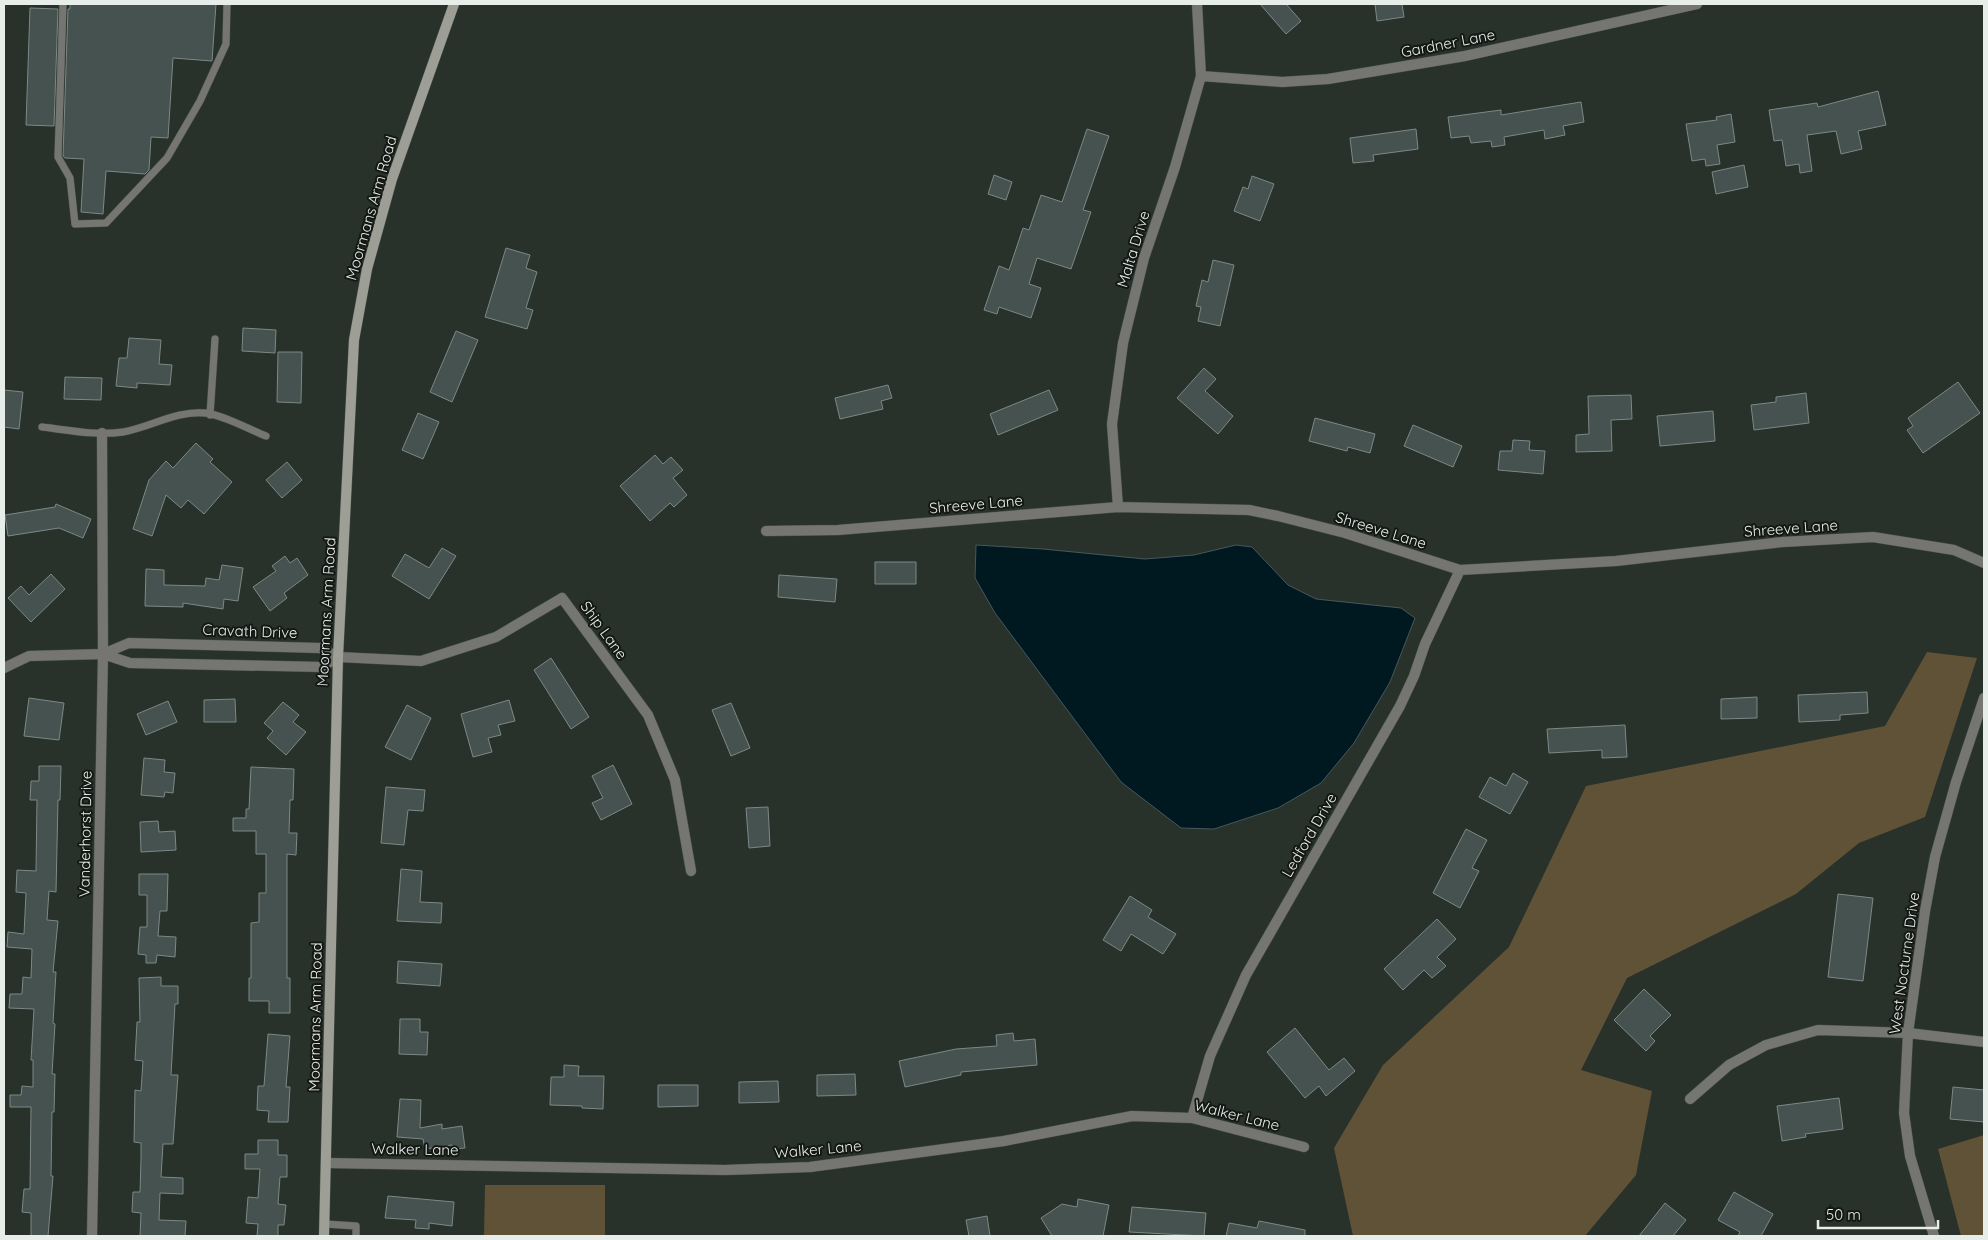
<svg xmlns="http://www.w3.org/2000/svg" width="1988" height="1240" font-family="Quicksand,sans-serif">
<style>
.green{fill:#5f5237}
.water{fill:#001920;stroke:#45595c}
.building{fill:#455250;stroke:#7b8987}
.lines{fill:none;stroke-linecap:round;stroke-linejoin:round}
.lane-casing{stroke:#474f48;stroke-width:8}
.street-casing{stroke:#474f48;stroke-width:11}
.secondary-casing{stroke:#474f48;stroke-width:11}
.lane{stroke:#757671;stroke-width:7}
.street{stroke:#757671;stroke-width:10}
.secondary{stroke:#9d9f97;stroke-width:10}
.labels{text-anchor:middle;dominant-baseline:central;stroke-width:4;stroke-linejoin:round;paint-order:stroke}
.street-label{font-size:15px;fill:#e7ede8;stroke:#141815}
</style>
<rect width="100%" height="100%" fill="#28312a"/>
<path class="green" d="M 1927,652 L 1977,658 L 1925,817 L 1859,843 L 1796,894 L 1627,978 L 1581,1070 L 1652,1091 L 1636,1175 L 1585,1236 L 1353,1236 L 1334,1148 L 1383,1065 L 1509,947 L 1586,786 L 1885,726 Z
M 1984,1135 L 1984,1236 L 1961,1236 L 1938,1149 Z
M 485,1185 L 605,1185 L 605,1236 L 484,1236 Z"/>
<path class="water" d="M 976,545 L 1043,549 L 1145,559 L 1194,555 L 1236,545 L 1252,547 L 1288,585 L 1316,599 L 1401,608 L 1415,618 L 1390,682 L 1354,743 L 1321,783 L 1278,808 L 1214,829 L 1181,828 L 1121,782 L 995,613 L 975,578 Z"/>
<path class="building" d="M 70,4 L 216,4 L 212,61 L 173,58 L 168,138 L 151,137 L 149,170 L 145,174 L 106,171 L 103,214 L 81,212 L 84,159 L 65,158 L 63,156 L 68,9 L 70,9 Z
M 1260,4 L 1286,4 L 1301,21 L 1286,34 Z
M 1375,4 L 1402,4 L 1404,17 L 1377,21 Z
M 30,8 L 58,9 L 54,126 L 26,125 Z
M 1878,91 L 1886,125 L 1858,131 L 1862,149 L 1841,154 L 1836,131 L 1807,135 L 1812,171 L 1800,173 L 1799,164 L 1786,166 L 1782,140 L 1774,141 L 1769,110 L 1817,103 L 1818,107 Z
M 1581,102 L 1584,122 L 1563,126 L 1565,135 L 1545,139 L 1544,130 L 1504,137 L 1505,145 L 1492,147 L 1491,141 L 1471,143 L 1469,136 L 1451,138 L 1448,117 L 1501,110 L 1501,115 Z
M 1731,114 L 1735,142 L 1717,145 L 1720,164 L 1706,166 L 1705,159 L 1692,161 L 1686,124 L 1717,120 L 1716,117 Z
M 1087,129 L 1109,136 L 1083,210 L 1091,212 L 1071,269 L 1037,258 L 1029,284 L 1041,288 L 1031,318 L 999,307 L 997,314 L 984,310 L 999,266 L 1009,270 L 1023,228 L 1029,230 L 1041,195 L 1062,202 Z
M 1416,129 L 1418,149 L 1373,155 L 1374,161 L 1353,163 L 1350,138 Z
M 1744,165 L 1748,187 L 1716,194 L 1712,172 Z
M 994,175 L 1012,182 L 1006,200 L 988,194 Z
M 1252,176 L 1274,184 L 1260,221 L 1234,211 L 1243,187 L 1248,189 Z
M 506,248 L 530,255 L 526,268 L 537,272 L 526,308 L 533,310 L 527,329 L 485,317 Z
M 1213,260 L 1234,265 L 1220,326 L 1198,321 L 1201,307 L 1196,306 L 1202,280 L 1208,282 Z
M 243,328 L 276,330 L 275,353 L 242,351 Z
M 456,331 L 478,340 L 452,402 L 430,392 Z
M 129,338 L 161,340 L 159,364 L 172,365 L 170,385 L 137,383 L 137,388 L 116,386 L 119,358 L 127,358 Z
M 278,352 L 302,352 L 301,403 L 277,402 Z
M 1204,368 L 1216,379 L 1205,391 L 1233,416 L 1218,434 L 1177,398 Z
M 65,377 L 102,378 L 101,400 L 64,399 Z
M 1958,382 L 1980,413 L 1923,453 L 1907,430 L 1913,426 L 1908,418 Z
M 888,385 L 892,398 L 881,401 L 883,409 L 840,419 L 835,398 Z
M 4,390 L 23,392 L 19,429 L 4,427 Z
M 1049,390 L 1058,410 L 998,435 L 990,414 Z
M 1806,393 L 1809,423 L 1754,430 L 1751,405 L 1776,402 L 1776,397 Z
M 1631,395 L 1632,419 L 1611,420 L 1612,451 L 1576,452 L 1576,435 L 1589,434 L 1588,396 Z
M 1713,411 L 1715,441 L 1660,446 L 1657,416 Z
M 418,413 L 439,422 L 423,459 L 402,450 Z
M 1315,418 L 1375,434 L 1370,453 L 1348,447 L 1347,451 L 1309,441 Z
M 1413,425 L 1462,446 L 1453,467 L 1404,446 Z
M 1513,440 L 1530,441 L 1529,450 L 1545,451 L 1543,474 L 1498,470 L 1500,451 L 1512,451 Z
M 196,443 L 213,459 L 210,462 L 232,482 L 204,514 L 188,500 L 181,508 L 166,495 L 152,536 L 133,529 L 149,480 L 166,461 L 173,468 Z
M 655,455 L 663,464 L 671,457 L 683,470 L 673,478 L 687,495 L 674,507 L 670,503 L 650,521 L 620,486 Z
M 287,462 L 302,480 L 282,498 L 266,480 Z
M 56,504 L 91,519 L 83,538 L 59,528 L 8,536 L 5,515 L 55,507 Z
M 442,548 L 456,556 L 429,599 L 392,576 L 405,554 L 429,568 Z
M 285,556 L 290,563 L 297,558 L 308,575 L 284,593 L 287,598 L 270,611 L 253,587 L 276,571 L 272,566 Z
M 875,562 L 916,562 L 916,584 L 875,584 Z
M 222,565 L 243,568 L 238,601 L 224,599 L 223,609 L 183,603 L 183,607 L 145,606 L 146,569 L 164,570 L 164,585 L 205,586 L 206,578 L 219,580 Z
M 51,574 L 65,589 L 31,622 L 8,598 L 21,586 L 29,595 Z
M 779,575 L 837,579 L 835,602 L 778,597 Z
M 551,658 L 589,717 L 571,729 L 534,670 Z
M 1867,692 L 1868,713 L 1840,715 L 1840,720 L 1799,722 L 1798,695 Z
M 1757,697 L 1757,718 L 1721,719 L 1721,699 Z
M 29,698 L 64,703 L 59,740 L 24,736 Z
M 235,699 L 236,722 L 204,722 L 204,700 Z
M 509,700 L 515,721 L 498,725 L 501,735 L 488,738 L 492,752 L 473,757 L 461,714 Z
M 168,701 L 177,722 L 146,735 L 137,714 Z
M 283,702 L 299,715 L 293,722 L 306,732 L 286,755 L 267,738 L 273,731 L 264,723 Z
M 731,703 L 750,748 L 731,756 L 712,710 Z
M 407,705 L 431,718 L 411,760 L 385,747 Z
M 1625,725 L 1627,757 L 1602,758 L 1602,750 L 1549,753 L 1547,729 Z
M 144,758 L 165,760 L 164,772 L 175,773 L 173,793 L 165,792 L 164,797 L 141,795 Z
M 613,765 L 632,804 L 601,820 L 592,803 L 603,798 L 592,776 Z
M 39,766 L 61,766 L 60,800 L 58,800 L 56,892 L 49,891 L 47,920 L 58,921 L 53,972 L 56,972 L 53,1023 L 55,1024 L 52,1074 L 55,1074 L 54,1112 L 52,1112 L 51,1176 L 53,1176 L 48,1236 L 31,1236 L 31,1213 L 22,1212 L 24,1189 L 30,1189 L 31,1107 L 10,1107 L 10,1095 L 21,1095 L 22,1086 L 33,1087 L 33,1060 L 31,1060 L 34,1009 L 9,1008 L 10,994 L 22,994 L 23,977 L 31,978 L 32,949 L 7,947 L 8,932 L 24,934 L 26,893 L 16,892 L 17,870 L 36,871 L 37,800 L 30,800 L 31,781 L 39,781 Z
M 251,767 L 294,769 L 293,800 L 290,800 L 289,833 L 297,833 L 296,855 L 287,854 L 287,978 L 290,978 L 290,1013 L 269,1013 L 269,1001 L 249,1001 L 249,978 L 251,978 L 251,923 L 259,922 L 259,893 L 266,893 L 266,854 L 256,854 L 256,831 L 233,831 L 233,818 L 246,818 L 246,809 L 249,809 Z
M 1513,773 L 1528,782 L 1510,814 L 1479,797 L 1490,777 L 1506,786 Z
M 386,787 L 425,790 L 423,811 L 408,810 L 404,845 L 381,843 Z
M 768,807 L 770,846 L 749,848 L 746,808 Z
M 158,821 L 159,832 L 175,831 L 176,850 L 141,852 L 140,822 Z
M 1466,829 L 1487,840 L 1472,868 L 1479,871 L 1460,908 L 1433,893 Z
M 401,869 L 422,871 L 420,902 L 442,903 L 441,923 L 397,921 Z
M 139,874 L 168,874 L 167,911 L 160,911 L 158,936 L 176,937 L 175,957 L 157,955 L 156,963 L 146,963 L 146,955 L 138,954 L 140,927 L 147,927 L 147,895 L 139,895 Z
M 1838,894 L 1873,898 L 1863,981 L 1828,977 Z
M 1130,896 L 1152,910 L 1148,917 L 1176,934 L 1163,954 L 1131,934 L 1121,951 L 1103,940 Z
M 1437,919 L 1456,939 L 1437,957 L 1446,966 L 1432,978 L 1424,970 L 1403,990 L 1384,969 Z
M 398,961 L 442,964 L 440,986 L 397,983 Z
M 161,977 L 161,986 L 178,986 L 178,1004 L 175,1004 L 171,1075 L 178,1075 L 173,1144 L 163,1144 L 161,1177 L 183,1178 L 183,1194 L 160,1193 L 159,1220 L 186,1221 L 185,1236 L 140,1236 L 141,1213 L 132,1212 L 133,1192 L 140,1192 L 141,1159 L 141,1143 L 134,1142 L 135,1090 L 141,1091 L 143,1061 L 135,1060 L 137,1022 L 140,1022 L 139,978 Z
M 1644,989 L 1671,1015 L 1650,1036 L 1655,1041 L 1646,1051 L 1614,1020 Z
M 400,1019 L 420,1019 L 420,1032 L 428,1032 L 427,1055 L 399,1054 Z
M 1295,1028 L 1329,1070 L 1344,1058 L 1355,1071 L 1326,1096 L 1319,1086 L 1305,1098 L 1267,1052 Z
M 1013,1033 L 1014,1041 L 1035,1039 L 1037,1065 L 961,1072 L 961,1075 L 905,1087 L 899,1061 L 956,1049 L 997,1046 L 996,1035 Z
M 268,1034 L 290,1036 L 286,1087 L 290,1087 L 288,1122 L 268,1122 L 269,1111 L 257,1110 L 258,1086 L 264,1086 Z
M 564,1065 L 579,1066 L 578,1076 L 604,1076 L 603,1109 L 582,1108 L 582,1106 L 550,1105 L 551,1077 L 564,1077 Z
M 855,1074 L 856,1095 L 817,1096 L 817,1075 Z
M 778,1081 L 779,1102 L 739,1103 L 739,1082 Z
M 658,1085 L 698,1085 L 698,1106 L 658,1107 Z
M 1953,1087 L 1984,1090 L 1984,1122 L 1950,1119 Z
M 1839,1098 L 1843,1129 L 1805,1134 L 1806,1137 L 1782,1141 L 1777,1106 Z
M 400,1099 L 421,1100 L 420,1128 L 442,1124 L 442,1129 L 462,1126 L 465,1148 L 453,1149 L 452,1145 L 425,1149 L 423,1139 L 397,1137 Z
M 258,1140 L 278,1140 L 278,1155 L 287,1155 L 287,1177 L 280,1177 L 278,1204 L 286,1205 L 284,1225 L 278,1225 L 278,1236 L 257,1236 L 258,1224 L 246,1223 L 248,1197 L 258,1198 L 260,1169 L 245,1169 L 245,1154 L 258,1154 Z
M 1734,1192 L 1773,1214 L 1761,1236 L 1738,1236 L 1740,1232 L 1718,1220 Z
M 388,1196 L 454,1202 L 452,1226 L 429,1223 L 429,1229 L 415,1228 L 416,1220 L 385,1218 Z
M 1078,1199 L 1109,1205 L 1103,1236 L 1052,1236 L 1041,1218 L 1062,1204 L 1077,1207 Z
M 1665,1203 L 1686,1220 L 1673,1236 L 1639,1236 Z
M 1132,1207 L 1206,1213 L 1204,1236 L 1129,1232 Z
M 987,1216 L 990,1236 L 969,1236 L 966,1220 Z
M 1259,1221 L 1305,1230 L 1305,1236 L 1226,1236 L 1229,1223 L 1257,1228 Z"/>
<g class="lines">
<defs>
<path id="lane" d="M 63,4 L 58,157 L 70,178 L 75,224 L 106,223 L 167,158 L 200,101 L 226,44 L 227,4
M 210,415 L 215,339
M 42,427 C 68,430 97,436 123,432 C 148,428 178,410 205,413 C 224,415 248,429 266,436
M 325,1224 L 356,1226 L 356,1236"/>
<path id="street" d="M 1201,76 L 1282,82 L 1328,79 L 1465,56 L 1697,4
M 1118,507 L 1112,424 L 1123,343 L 1144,258 L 1175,167 L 1201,76 L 1197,4
M 766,531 L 838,530 L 1118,507 L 1249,510 L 1278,516 L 1345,533 L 1460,570 L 1616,561 L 1783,542 L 1873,537 L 1954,550 L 1984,563
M 103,654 L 129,643 L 320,648 L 338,657 L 421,661 L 496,637 L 562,598 L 648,715 L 675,780 L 691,871
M 4,668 L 29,656 L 103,654 L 130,663 L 322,667 L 338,657
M 1690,1099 L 1729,1065 L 1766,1045 L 1818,1030 L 1908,1033 L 1984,1042
M 1192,1118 L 1210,1056 L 1246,975 L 1400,706 L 1414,676 L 1425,644 L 1460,570
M 326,1163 L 725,1170 L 810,1167 L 1004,1141 L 1132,1116 L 1192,1118 L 1304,1147
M 92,1236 L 103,654 L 102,433
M 1934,1236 L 1910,1156 L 1904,1113 L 1908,1033 L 1925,911 L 1935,857 L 1956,782 L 1984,698"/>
<path id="secondary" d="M 324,1236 L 338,657 L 354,340 L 367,269 L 392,179 L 454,4"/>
</defs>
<use href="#lane" class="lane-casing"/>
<use href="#street" class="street-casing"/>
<use href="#secondary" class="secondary-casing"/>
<use href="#lane" class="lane"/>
<use href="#street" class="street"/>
<use href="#secondary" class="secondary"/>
</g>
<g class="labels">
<g class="street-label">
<text transform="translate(1448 43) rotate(-11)">Gardner Lane</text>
<text transform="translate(371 208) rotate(-74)">Moormans Arm Road</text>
<text transform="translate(1133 249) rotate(-73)">Malta Drive</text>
<text transform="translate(976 504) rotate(-5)">Shreeve Lane</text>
<text transform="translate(1791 528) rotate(-4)">Shreeve Lane</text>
<text transform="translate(1381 530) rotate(17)">Shreeve Lane</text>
<text transform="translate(326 612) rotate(-87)">Moormans Arm Road</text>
<text transform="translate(604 630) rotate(54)">Ship Lane</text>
<text transform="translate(250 631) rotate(2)">Cravath Drive</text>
<text transform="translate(85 834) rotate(-89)">Vanderhorst Drive</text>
<text transform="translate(1309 835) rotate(-60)">Ledford Drive</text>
<text transform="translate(1904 963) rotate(-82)">West Nocturne Drive</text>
<text transform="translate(315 1017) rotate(-89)">Moormans Arm Road</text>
<text transform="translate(1237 1115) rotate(14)">Walker Lane</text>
<text transform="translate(415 1149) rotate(1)">Walker Lane</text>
<text transform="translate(818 1149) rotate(-5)">Walker Lane</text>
</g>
</g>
<rect width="1988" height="1240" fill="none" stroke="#e7ede8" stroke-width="10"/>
<path d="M1818 1220v8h120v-8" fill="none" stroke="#e7ede8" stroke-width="2.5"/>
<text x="1826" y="1220" font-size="15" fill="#e7ede8" stroke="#141815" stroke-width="4" paint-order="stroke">50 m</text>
</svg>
